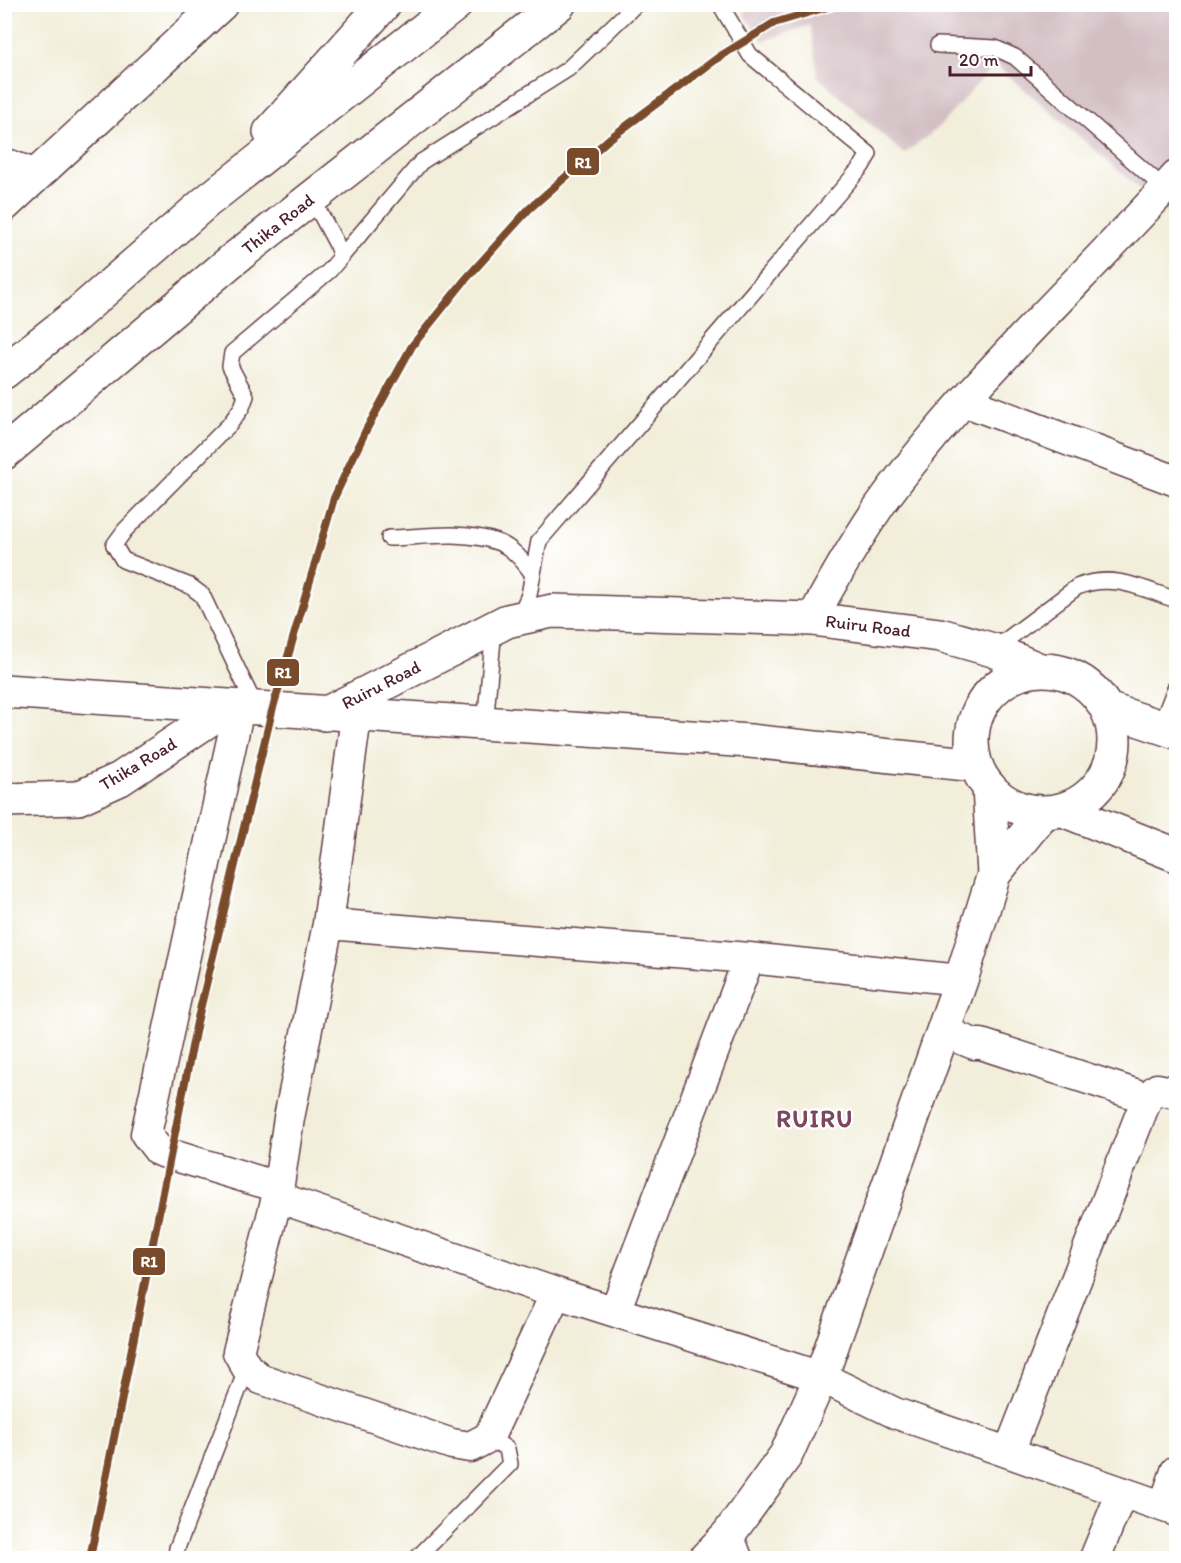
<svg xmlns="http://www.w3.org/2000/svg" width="1181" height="1563" font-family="Itim,sans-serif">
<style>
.industrial{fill:#d2bec3}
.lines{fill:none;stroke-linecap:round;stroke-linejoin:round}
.lane-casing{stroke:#633e45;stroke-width:18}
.street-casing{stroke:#633e45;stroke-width:33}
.secondary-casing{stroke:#633e45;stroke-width:36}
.primary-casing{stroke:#633e45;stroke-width:36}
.highway-casing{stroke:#633e45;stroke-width:36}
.lane{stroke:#fff;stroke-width:15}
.street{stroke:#fff;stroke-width:30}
.secondary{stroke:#fff;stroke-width:33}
.primary{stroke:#fff;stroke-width:33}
.highway{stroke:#fff;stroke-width:33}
.rail-1-casing{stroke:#fff;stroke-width:12}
.rail-1{stroke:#7a4b2a;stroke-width:8}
.labels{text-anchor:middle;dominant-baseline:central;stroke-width:4.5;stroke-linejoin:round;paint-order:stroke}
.street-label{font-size:18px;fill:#4a1f2b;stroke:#fff}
.district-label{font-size:24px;font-weight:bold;letter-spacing:1.5px;fill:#7c485e;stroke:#fff}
.line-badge{stroke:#fff;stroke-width:2}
.badge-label{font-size:16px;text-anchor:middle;font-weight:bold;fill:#fff}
</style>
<rect width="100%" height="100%" fill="#fff"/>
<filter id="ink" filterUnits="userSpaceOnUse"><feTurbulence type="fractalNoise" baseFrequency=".0167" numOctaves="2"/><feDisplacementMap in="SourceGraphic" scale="12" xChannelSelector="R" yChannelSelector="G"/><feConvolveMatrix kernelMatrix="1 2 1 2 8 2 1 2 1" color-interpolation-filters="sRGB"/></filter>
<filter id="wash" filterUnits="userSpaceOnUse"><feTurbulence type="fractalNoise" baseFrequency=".008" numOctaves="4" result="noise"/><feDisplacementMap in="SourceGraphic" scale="24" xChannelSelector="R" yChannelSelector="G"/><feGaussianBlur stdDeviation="1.35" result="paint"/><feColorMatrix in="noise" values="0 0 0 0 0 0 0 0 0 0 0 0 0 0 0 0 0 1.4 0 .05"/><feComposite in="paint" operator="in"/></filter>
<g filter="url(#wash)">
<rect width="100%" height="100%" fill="#f2eeda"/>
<path class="industrial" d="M 748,4 L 1176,5 L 1176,220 L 995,64 L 938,128 L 904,154 L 818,77 L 810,25 L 763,41 L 744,15 Z"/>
</g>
<g filter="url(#ink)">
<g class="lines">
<defs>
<path id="lane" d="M 938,45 L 995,48 L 1015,57 L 1165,189
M 341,257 L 421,162 L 568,69 L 636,4
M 389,538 C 423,537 465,530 497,542 C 512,547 523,561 532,573
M 518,619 L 529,595 L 539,541 L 862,166 L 869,154 L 750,55 L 720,4
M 993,650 L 1077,587 C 1112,572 1143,589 1176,600
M 257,710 L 202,595 L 190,586 L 123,560 L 114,545 L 125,530 L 230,424 L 242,407 L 246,396 L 230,366 L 232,353 L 329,271 L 341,257 L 336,243 L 312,198
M 485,724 L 494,629
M 1160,727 L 1176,686
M 176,1558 L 177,1548 L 247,1368
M 417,1558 L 510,1464 L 507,1449 L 489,1437"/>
<path id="street" d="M 4,163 L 37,175
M 964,401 L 1176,481
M 812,619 C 833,580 855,542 880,505 C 966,385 1078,285 1176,176
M 239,708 L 146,1134 L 159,1151 L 278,1187
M 356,717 L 328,924 L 289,1118 L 277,1197 L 238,1352 L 247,1368 L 261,1379 L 452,1444 L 470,1447 L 489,1437 L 556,1293
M 328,924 L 749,958 L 961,980
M 942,1031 L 974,1044 L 981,1044 L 1147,1098 L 1157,1089 L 1176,1093
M 277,1197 L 556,1293 L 821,1377 L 895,1413 L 1176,1511
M 615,1311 L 749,958
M 1009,1452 L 1147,1098
M 1164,1506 L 1176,1471
M 728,1535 L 737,1558
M 1095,1558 L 1122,1492"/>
<path id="secondary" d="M 994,874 L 1043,813
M 706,1558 L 728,1535 L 786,1455 L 821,1377 L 961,980 L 994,874 L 989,787"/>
<path id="primary" d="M 4,205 L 221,4
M972 741a71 71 0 1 1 142 0a71 71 0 1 1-142 0Z
M 4,691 L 750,741 L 976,765
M 1107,709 L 1176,732
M 325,714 L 507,621 L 552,611 L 812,619 L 940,635 L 993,650 L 1040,670
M 4,800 L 78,798 L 120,779 L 228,707
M 1063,810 L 1176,855"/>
<path id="highway" d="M 270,132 L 384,4
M 4,372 L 75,316 L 206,202 L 456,4
M 4,453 L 230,262 L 559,4"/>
</defs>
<use href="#lane" class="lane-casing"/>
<use href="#street" class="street-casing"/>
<use href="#secondary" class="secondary-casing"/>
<use href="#primary" class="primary-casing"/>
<use href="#highway" class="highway-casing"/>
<use href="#lane" class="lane"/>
<use href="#street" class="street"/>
<use href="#secondary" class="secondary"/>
<use href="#primary" class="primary"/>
<use href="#highway" class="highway"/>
<defs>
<path id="rail-1" d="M 90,1558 L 197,1022 L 272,711 L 334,498 L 366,430 L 412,346 L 465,280 L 529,209 L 609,139 L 719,57 L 774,23 L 837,4"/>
</defs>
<use href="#rail-1" class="rail-1-casing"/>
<use href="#rail-1" class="rail-1"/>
</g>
</g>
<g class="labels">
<g class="street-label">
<text transform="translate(278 224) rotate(-38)">Thika Road</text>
<text transform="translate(868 626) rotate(7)">Ruiru Road</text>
<text transform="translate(381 685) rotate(-27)">Ruiru Road</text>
<text transform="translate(138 764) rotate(-31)">Thika Road</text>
</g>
<g class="district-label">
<text x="815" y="1118">RUIRU</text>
</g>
</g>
<g class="line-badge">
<rect x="566" y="147" width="34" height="29" rx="6" fill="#7a4b2a"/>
<rect x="266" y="658" width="34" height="29" rx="6" fill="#7a4b2a"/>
<rect x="132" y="1247" width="34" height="29" rx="6" fill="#7a4b2a"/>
</g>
<g class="badge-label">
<text x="583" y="168">R1</text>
<text x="283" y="678">R1</text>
<text x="149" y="1267">R1</text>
</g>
<rect width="1181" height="1563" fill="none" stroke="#fff" stroke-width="24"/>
<path d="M950 66v9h81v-9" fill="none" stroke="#4a1f2b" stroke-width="3"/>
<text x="959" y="66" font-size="18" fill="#4a1f2b" stroke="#ffffff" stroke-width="4.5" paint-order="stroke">20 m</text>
</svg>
